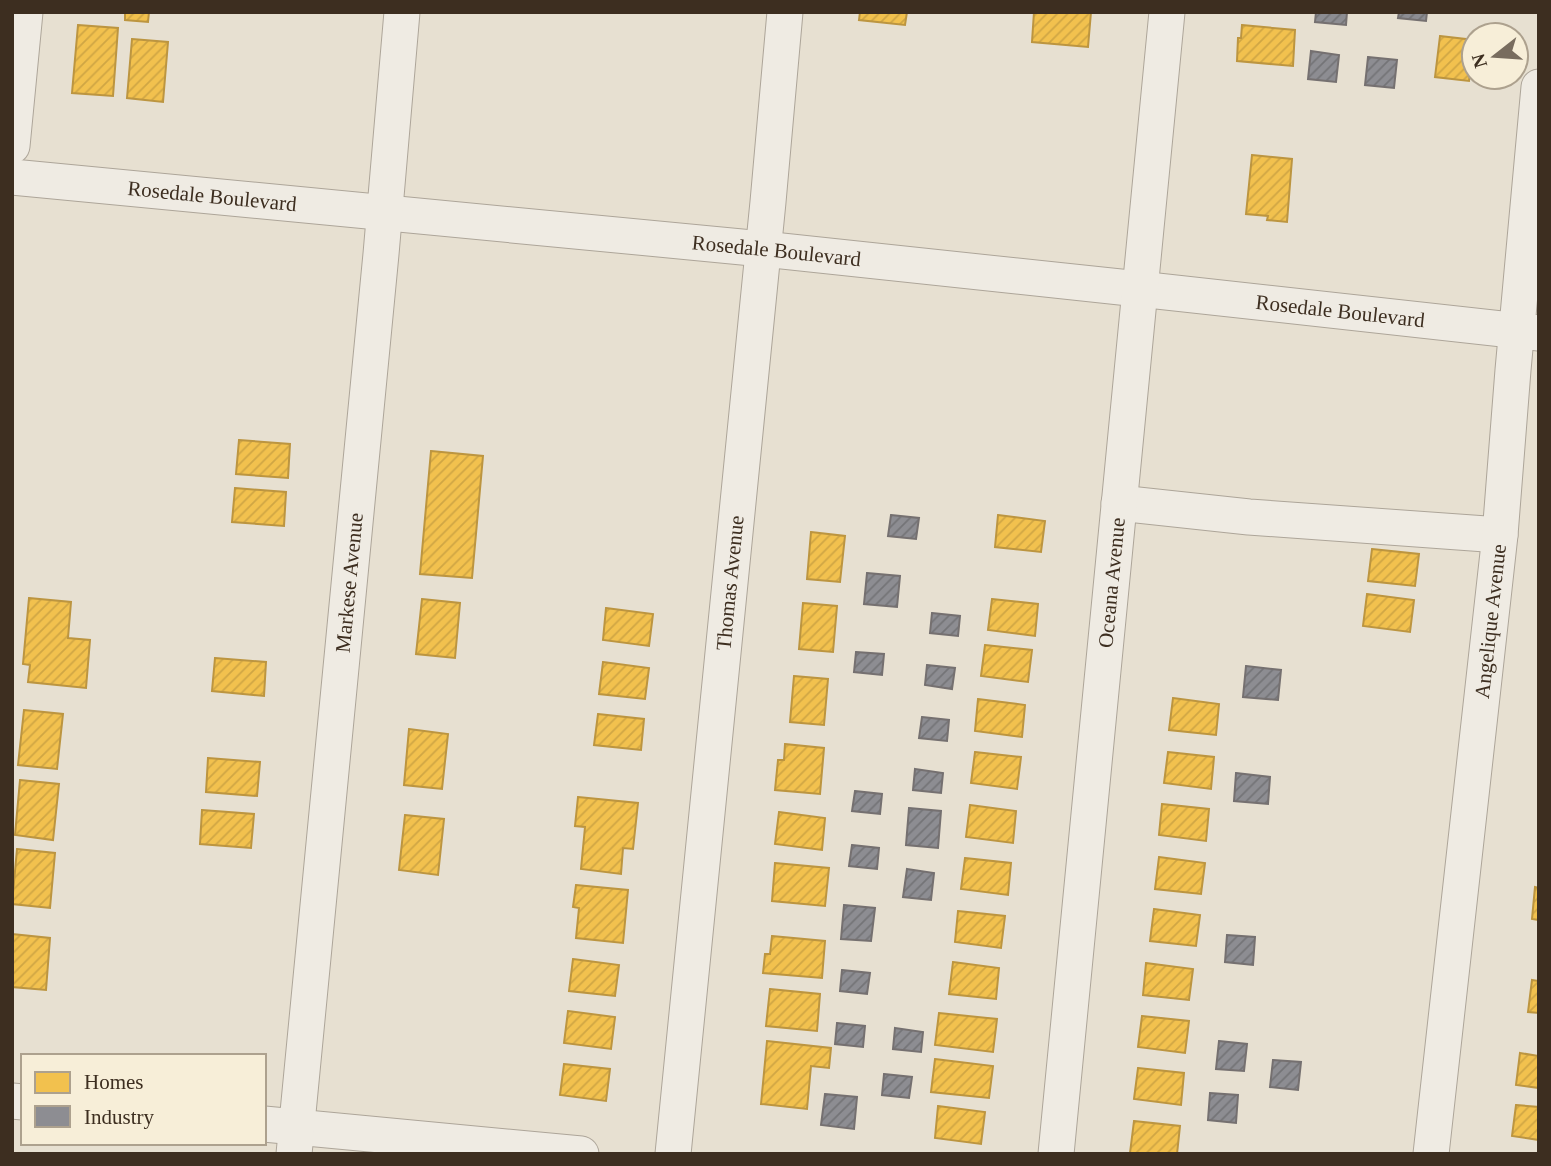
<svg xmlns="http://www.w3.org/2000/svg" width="1551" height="1166" font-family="Georgia,serif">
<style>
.homes{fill:url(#homes-hatch);stroke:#bc9540;stroke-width:2}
.industry{fill:url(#industry-hatch);stroke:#757070;stroke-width:2}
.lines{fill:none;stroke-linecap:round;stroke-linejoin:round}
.minor-casing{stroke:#ada599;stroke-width:37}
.minor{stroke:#efebe3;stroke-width:35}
.labels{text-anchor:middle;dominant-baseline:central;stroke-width:7;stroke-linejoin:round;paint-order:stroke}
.street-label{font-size:21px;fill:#3d2e20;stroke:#f7eed8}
</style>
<defs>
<pattern id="homes-hatch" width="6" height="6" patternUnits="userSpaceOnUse" patternTransform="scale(1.75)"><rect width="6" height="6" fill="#f2c14e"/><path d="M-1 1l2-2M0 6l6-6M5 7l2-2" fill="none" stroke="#d0a644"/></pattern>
<pattern id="industry-hatch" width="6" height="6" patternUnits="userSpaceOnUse" patternTransform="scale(1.75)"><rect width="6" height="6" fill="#8d8d92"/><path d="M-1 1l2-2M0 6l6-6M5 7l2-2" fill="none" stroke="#747477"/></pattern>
</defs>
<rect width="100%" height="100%" fill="#e7e0d1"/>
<path class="homes" d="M 125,12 L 149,12 L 148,22 L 125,20 Z
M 860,12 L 907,12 L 905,25 L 859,20 Z
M 1034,12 L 1091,12 L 1088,47 L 1032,42 Z
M 78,25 L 118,28 L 113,96 L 72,93 Z
M 1242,25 L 1295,30 L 1293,66 L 1237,61 L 1238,38 L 1241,38 Z
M 1440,36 L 1474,40 L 1469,81 L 1435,77 Z
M 132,39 L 168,42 L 163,102 L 127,98 Z
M 1252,155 L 1292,159 L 1287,222 L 1267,220 L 1268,216 L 1246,214 Z
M 239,440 L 290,444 L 288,478 L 236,474 Z
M 431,451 L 483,456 L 472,578 L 420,574 Z
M 235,488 L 286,492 L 284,526 L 232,522 Z
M 998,515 L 1045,521 L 1041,552 L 995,547 Z
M 811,532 L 845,536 L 840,582 L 807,579 Z
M 1372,549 L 1419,554 L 1415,586 L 1368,581 Z
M 1367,594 L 1414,600 L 1410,632 L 1363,626 Z
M 29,598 L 71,602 L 68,638 L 90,640 L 86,688 L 28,682 L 30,665 L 23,664 Z
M 422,599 L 460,603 L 455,658 L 416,654 Z
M 992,599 L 1038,604 L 1035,636 L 988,630 Z
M 803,603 L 837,606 L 833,652 L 799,649 Z
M 606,608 L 653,614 L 649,646 L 603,640 Z
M 985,645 L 1032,650 L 1028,682 L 981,676 Z
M 215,658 L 266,662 L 264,696 L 212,691 Z
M 603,662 L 649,668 L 645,699 L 599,694 Z
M 794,676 L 828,679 L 824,725 L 790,722 Z
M 1173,698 L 1219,704 L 1216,735 L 1169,730 Z
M 978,699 L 1025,705 L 1022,737 L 975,731 Z
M 24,710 L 63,714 L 57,769 L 18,765 Z
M 598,714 L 644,719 L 641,750 L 594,745 Z
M 409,729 L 448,734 L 442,789 L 404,785 Z
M 785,744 L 824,748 L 820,794 L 775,790 L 778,760 L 784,760 Z
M 975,752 L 1021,757 L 1017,789 L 971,783 Z
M 1168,752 L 1214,757 L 1211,789 L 1164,783 Z
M 208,758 L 260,762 L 257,796 L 206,792 Z
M 20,780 L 59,784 L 53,840 L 15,835 Z
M 578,797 L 638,803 L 633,849 L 623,848 L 621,874 L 581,869 L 585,827 L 575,826 Z
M 1162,804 L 1209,809 L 1206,841 L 1159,835 Z
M 970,805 L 1016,811 L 1013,843 L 966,837 Z
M 202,810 L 254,814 L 251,848 L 200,844 Z
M 779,812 L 825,818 L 822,850 L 775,844 Z
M 405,815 L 444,819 L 438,875 L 399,870 Z
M 17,849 L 55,853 L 50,908 L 12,904 Z
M 1159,857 L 1205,863 L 1201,894 L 1155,889 Z
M 965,858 L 1011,863 L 1008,895 L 961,889 Z
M 775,863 L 829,868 L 825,906 L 772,901 Z
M 576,885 L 628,890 L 623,943 L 576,938 L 579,908 L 573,907 Z
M 1535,887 L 1539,888 L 1539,920 L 1532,919 Z
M 1154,909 L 1200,915 L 1196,946 L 1150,941 Z
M 958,911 L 1005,916 L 1001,948 L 955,942 Z
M 12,934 L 50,938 L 46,990 L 12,987 Z
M 772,936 L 825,941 L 822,978 L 763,973 L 765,954 L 770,954 Z
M 573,959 L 619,965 L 615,996 L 569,991 Z
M 953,962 L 999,968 L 996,999 L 949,994 Z
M 1146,963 L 1193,969 L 1189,1000 L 1143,995 Z
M 1532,980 L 1539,981 L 1539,1013 L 1528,1012 Z
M 770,989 L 820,994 L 817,1031 L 766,1026 Z
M 568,1011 L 615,1017 L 611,1049 L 564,1043 Z
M 939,1013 L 997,1019 L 993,1052 L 935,1045 Z
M 1142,1016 L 1189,1021 L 1185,1053 L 1138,1047 Z
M 767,1041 L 831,1048 L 829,1068 L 811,1066 L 807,1109 L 761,1104 Z
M 1520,1053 L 1539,1056 L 1539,1088 L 1516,1085 Z
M 935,1059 L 993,1066 L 989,1098 L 931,1092 Z
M 564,1064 L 610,1069 L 606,1101 L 560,1095 Z
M 1138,1068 L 1184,1073 L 1181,1105 L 1134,1099 Z
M 1516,1105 L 1539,1107 L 1539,1140 L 1512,1136 Z
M 938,1106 L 985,1112 L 981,1144 L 935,1138 Z
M 1134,1121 L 1180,1126 L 1177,1154 L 1130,1153 Z"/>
<path class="industry" d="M 1316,12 L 1347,12 L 1346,25 L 1315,22 Z
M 1399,12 L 1427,12 L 1426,21 L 1398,18 Z
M 1311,51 L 1339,55 L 1336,82 L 1308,79 Z
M 1368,57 L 1397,60 L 1394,88 L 1365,85 Z
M 891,515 L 919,518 L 916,539 L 888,536 Z
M 867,573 L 900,576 L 897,607 L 864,604 Z
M 932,613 L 960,616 L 958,636 L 930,633 Z
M 856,652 L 884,654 L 882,675 L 854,672 Z
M 927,665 L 955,668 L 952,689 L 925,685 Z
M 1246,666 L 1281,670 L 1278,700 L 1243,697 Z
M 922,717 L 949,720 L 947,741 L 919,738 Z
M 915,769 L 943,773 L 941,793 L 913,790 Z
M 1236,773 L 1270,777 L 1268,804 L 1234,801 Z
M 855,791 L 882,794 L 880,814 L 852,811 Z
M 909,808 L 941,811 L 938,848 L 906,845 Z
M 852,845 L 879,848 L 877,869 L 849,866 Z
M 907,869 L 934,873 L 931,900 L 903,897 Z
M 844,905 L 875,908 L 871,941 L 841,939 Z
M 1227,935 L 1255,937 L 1253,965 L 1225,962 Z
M 842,970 L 870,973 L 867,994 L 840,991 Z
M 837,1023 L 865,1026 L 863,1047 L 835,1044 Z
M 895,1028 L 923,1032 L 921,1052 L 893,1049 Z
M 1219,1041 L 1247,1044 L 1244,1071 L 1216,1069 Z
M 1273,1060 L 1301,1062 L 1298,1090 L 1270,1087 Z
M 884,1074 L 912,1077 L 909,1098 L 882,1095 Z
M 1210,1093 L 1238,1095 L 1236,1123 L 1208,1120 Z
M 825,1094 L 857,1097 L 854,1129 L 821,1125 Z"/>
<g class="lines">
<defs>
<g id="minor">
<path d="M 12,146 L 25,12"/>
<path id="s1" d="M 12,177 L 763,249 L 1139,289 L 1539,333"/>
<path d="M 1119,503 L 1249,517 L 1500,535"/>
<path d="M 12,1101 L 23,1102"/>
<path d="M 264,1124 L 581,1154"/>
<path id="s2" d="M 294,1154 L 381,254 L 402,12"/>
<path id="s3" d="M 673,1154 L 768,202 L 785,12"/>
<path id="s4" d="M 1056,1154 L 1167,12"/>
<path id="s5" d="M 1431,1154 L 1500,535 L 1513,370 L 1539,87"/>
</g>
</defs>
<use href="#minor" class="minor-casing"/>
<use href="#minor" class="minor"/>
</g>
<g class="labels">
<g class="street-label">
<text stroke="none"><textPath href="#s1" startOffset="201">Rosedale Boulevard</textPath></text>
<text stroke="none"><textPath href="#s1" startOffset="768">Rosedale Boulevard</textPath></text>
<text stroke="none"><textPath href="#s1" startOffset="1335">Rosedale Boulevard</textPath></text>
<text stroke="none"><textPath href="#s2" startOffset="574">Markese Avenue</textPath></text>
<text stroke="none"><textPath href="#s3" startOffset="574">Thomas Avenue</textPath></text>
<text stroke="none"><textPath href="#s4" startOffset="574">Oceana Avenue</textPath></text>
<text stroke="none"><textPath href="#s5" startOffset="536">Angelique Avenue</textPath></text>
</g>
</g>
<rect width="1551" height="1166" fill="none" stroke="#3d2e20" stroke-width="28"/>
<rect x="21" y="1054" width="245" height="91" fill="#f7eed8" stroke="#ada18e" stroke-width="2"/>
<rect x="35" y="1072" width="35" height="21" fill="#f2c14e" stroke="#ada18e" stroke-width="2"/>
<text x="84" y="1089" font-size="21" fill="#3d2e20">Homes</text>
<rect x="35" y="1106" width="35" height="21" fill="#8d8d92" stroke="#ada18e" stroke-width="2"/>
<text x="84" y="1124" font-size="21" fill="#3d2e20">Industry</text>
<g transform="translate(1495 56) rotate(253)"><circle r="33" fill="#f7eed8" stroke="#ada18e" stroke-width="2"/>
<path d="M0-5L12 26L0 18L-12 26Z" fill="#786c5e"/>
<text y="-10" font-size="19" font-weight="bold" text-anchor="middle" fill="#3d2e20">N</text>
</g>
</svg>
